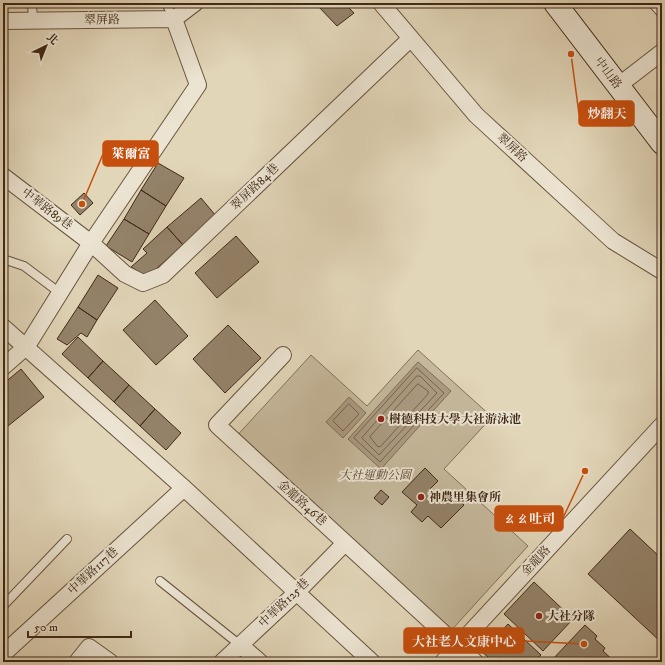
<svg xmlns="http://www.w3.org/2000/svg" width="665" height="665" font-family="'IM FELL DW Pica','Noto Serif TC',serif">
<style>
.green{fill:#c6b99d;stroke:#82715a}
.water{fill:#ab9b82;stroke:#806d57}
.lines{fill:none;stroke-linecap:round;stroke-linejoin:round}
.shore{stroke:#75624c;stroke-width:1}
.building{fill:#94836b;stroke:#3f2916}
.service-casing{stroke:#68543f;stroke-width:10}
.minor-casing{stroke:#68543f;stroke-width:18}
.secondary-casing{stroke:#3f2916;stroke-width:24}
.service{stroke:#ece4d2;stroke-width:8}
.minor{stroke:#ece4d2;stroke-width:16}
.secondary{stroke:#ece4d2;stroke-width:22}
.poi-dot{fill:#8f2418;stroke:#ece4d2;stroke-width:1.5}
.labels{text-anchor:middle;dominant-baseline:central;stroke-width:4;stroke-linejoin:round;paint-order:stroke}
.street-label{font-size:12px;fill:#3f2916;stroke:#ece4d2}
.poi-label{font-size:12px;font-weight:bold;fill:#3f2916;stroke:#ece4d2;text-anchor:start}
.park-label{font-size:12px;font-style:italic;fill:#5a4631;stroke:#ece4d2}
.leader{fill:none;stroke:#c64f0e;stroke-width:1.5}
.callout-dot{fill:#c64f0e;stroke:#ece4d2;stroke-width:1.5}
.callout{fill:#c64f0e;stroke:#c64f0e;stroke-width:1.5}
.callout-label{font-size:13px;text-anchor:middle;font-weight:bold;fill:#fff}
</style>
<rect width="100%" height="100%" fill="#e2d6b9"/>
<filter id="stains"><feTurbulence type="fractalNoise" baseFrequency=".005" numOctaves="4"/><feColorMatrix values="0 0 0 0 .2 0 0 0 0 .09 0 0 0 0 .02 0 0 0 .5 -.17"/></filter>
<radialGradient id="worn" r=".72"><stop offset=".6" stop-color="#630" stop-opacity="0"/><stop offset="1" stop-color="#630" stop-opacity=".3"/></radialGradient>
<path class="green" d="M 418,350 L 492,417 L 444,469 L 528,546 L 447,635 L 233,440 L 311,355 L 367,406 Z"/>
<path class="water" d="M 418,362 L 451,391 L 381,469 L 348,439 Z
M 349,397 L 366,413 L 343,438 L 326,422 Z"/>
<g class="lines">
<path class="shore" d="M 417,368 L 444,393 L 380,462 L 354,438 Z
M 417,376 L 420,376 L 437,393 L 379,455 L 362,438 Z
M 418,384 L 428,391 L 428,394 L 381,446 L 378,447 L 370,437 Z
M 349,404 L 359,414 L 343,431 L 333,421 Z"/>
</g>
<path class="building" d="M 319,3 L 344,3 L 354,13 L 337,26 L 317,5 Z
M 158,163 L 184,178 L 166,206 L 141,190 Z
M 141,190 L 166,206 L 149,234 L 124,219 Z
M 84,193 L 93,203 L 80,215 L 71,205 Z
M 201,198 L 216,216 L 183,245 L 167,227 Z
M 124,219 L 149,234 L 132,262 L 106,246 Z
M 167,227 L 183,245 L 147,277 L 131,267 L 147,253 L 143,249 Z
M 236,236 L 259,262 L 217,298 L 195,273 Z
M 98,275 L 118,288 L 97,320 L 78,307 Z
M 155,300 L 188,336 L 156,365 L 123,330 Z
M 78,307 L 97,320 L 87,337 L 81,333 L 67,345 L 57,339 Z
M 228,325 L 261,358 L 225,393 L 193,359 Z
M 78,337 L 103,361 L 88,378 L 62,354 Z
M 103,361 L 129,385 L 114,402 L 88,378 Z
M 21,369 L 44,397 L 3,430 L 3,384 Z
M 129,385 L 155,409 L 140,426 L 114,402 Z
M 155,409 L 181,433 L 166,450 L 140,426 Z
M 425,468 L 438,481 L 429,490 L 441,501 L 450,492 L 464,505 L 441,528 L 428,516 L 422,522 L 411,512 L 417,505 L 402,492 Z
M 381,490 L 389,497 L 382,505 L 374,498 Z
M 630,529 L 662,559 L 662,643 L 588,574 Z
M 534,582 L 573,619 L 543,651 L 504,614 Z
M 508,624 L 541,655 L 534,662 L 494,662 L 482,652 Z
M 585,625 L 597,636 L 595,639 L 605,648 L 603,651 L 615,662 L 554,662 L 552,660 Z"/>
<g class="lines">
<defs>
<path id="service" d="M 32,3 L 33,21
M 166,3 L 174,19
M 652,3 L 662,14
M 3,259 L 24,266 L 60,293
M 160,581 L 240,645
M 3,606 L 67,539"/>
<path id="minor" d="M 381,3 L 476,115 L 613,241 L 662,271
M 3,21 L 174,19 L 195,3
M 618,86 L 662,52
M 3,176 L 91,243 L 125,274 L 143,283 L 163,275 L 410,39
M 3,327 L 184,488 L 372,662
M 283,355 L 217,425 L 475,662
M 3,367 L 27,346 L 91,243 L 198,85 L 174,19
M 240,645 L 260,662
M 3,654 L 184,488
M 77,662 L 89,647 L 110,662
M 222,662 L 297,592 L 345,543
M 443,662 L 662,425"/>
<path id="secondary" d="M 555,3 L 662,143"/>
</defs>
<use href="#service" class="service-casing"/>
<use href="#minor" class="minor-casing"/>
<use href="#secondary" class="secondary-casing"/>
<use href="#service" class="service"/>
<use href="#minor" class="minor"/>
<use href="#secondary" class="secondary"/>
</g>
<g class="poi-dot">
<circle cx="381" cy="419" r="4"/>
<circle cx="421" cy="497" r="4"/>
<circle cx="539" cy="616" r="4"/>
</g>
<g class="labels">
<g class="street-label">
<text transform="translate(102 20) rotate(-1)">翠屏路</text>
<text transform="translate(608 73) rotate(53)">中山路</text>
<text transform="translate(512 148) rotate(42)">翠屏路</text>
<text transform="translate(255 187) rotate(-44)">翠屏路84巷</text>
<text transform="translate(47 209) rotate(37)">中華路89巷</text>
<text transform="translate(302 503) rotate(42)">金龍路46巷</text>
<text transform="translate(536 561) rotate(-47)">金龍路</text>
<text transform="translate(93 571) rotate(-43)">中華路117巷</text>
<text transform="translate(284 603) rotate(-44)">中華路125巷</text>
</g>
<g class="poi-label">
<text x="389" y="419">樹德科技大學大社游泳池</text>
<text x="429" y="497">神農里集會所</text>
<text x="547" y="616">大社分隊</text>
</g>
<g class="park-label">
<text x="375" y="475">大社運動公園</text>
</g>
</g>
<path class="leader" d="M571 54L579 114M82 204L103 154M585 471L563 518M584 644L524 641"/>
<g class="callout-dot">
<circle cx="571" cy="54" r="4"/>
<circle cx="82" cy="204" r="4"/>
<circle cx="585" cy="471" r="4"/>
<circle cx="584" cy="644" r="4"/>
</g>
<g class="callout">
<rect x="579" y="101" width="55" height="25" rx="4"/>
<rect x="103" y="141" width="55" height="25" rx="4"/>
<rect x="495" y="506" width="68" height="25" rx="4"/>
<rect x="404" y="628" width="120" height="25" rx="4"/>
</g>
<g class="callout-label">
<text x="607" y="118">炒翻天</text>
<text x="131" y="158">萊爾富</text>
<text x="529" y="523">ㄠㄠ吐司</text>
<text x="464" y="646">大社老人文康中心</text>
</g>
<rect width="665" height="665" fill="none" stroke="#e2d6b9" stroke-width="16"/>
<rect x="4" y="4" width="657" height="657" fill="none" stroke="#3f2916" stroke-width="2"/>
<rect x="8" y="8" width="649" height="649" fill="none" stroke="#3f2916"/>
<g transform="translate(46 46) rotate(43)" stroke="#ece4d2" stroke-width="3" paint-order="stroke">
<path d="M0-3L7 15L0 10L-7 15Z" fill="#3f2916"/>
<text y="-6" font-size="11" font-weight="bold" text-anchor="middle" fill="#3f2916">北</text>
</g>
<path d="M28 631v6h103v-6" fill="none" stroke="#3f2916" stroke-width="2"/>
<text x="34" y="631" font-size="12" fill="#3f2916" stroke="#ece4d2" stroke-width="3" paint-order="stroke">50 m</text>
<rect width="100%" height="100%" filter="url(#stains)"/>
<rect width="100%" height="100%" fill="url(#worn)"/>
</svg>
